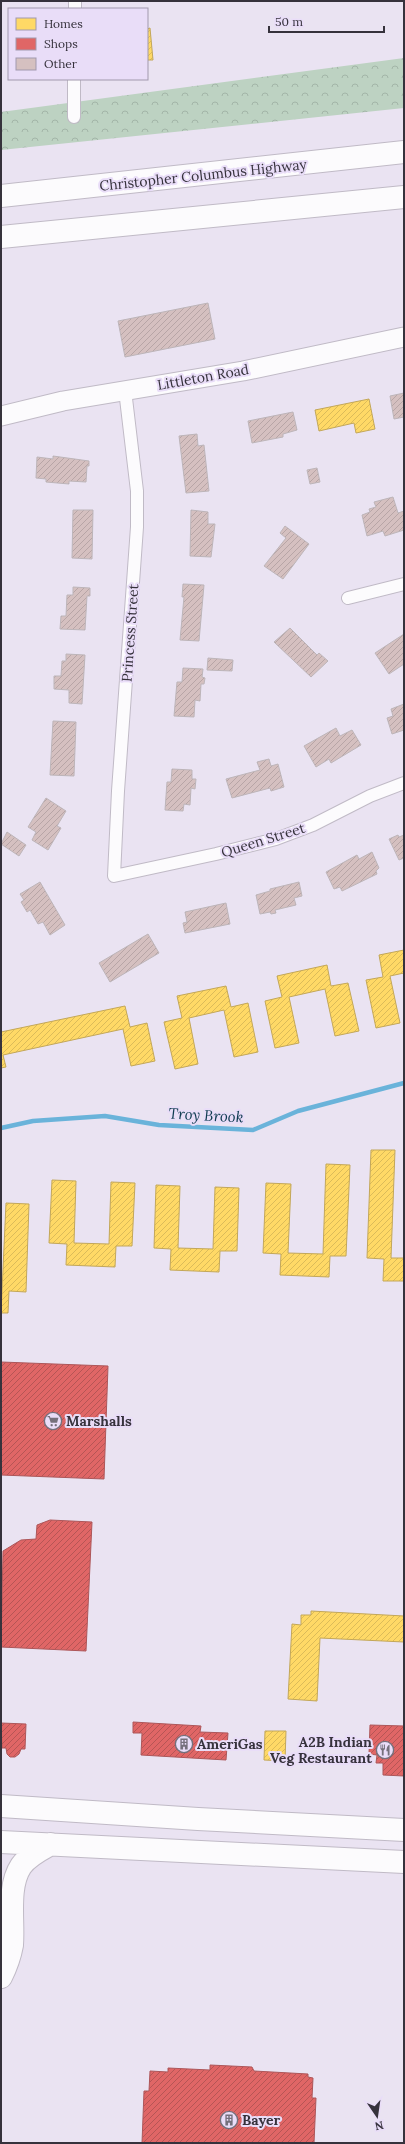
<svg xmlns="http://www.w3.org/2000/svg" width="405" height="2144" font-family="Lora,serif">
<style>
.forest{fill:url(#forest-crowns)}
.homes{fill:url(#homes-hatch);stroke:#c3a759}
.shops{fill:url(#shops-hatch);stroke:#ad5659}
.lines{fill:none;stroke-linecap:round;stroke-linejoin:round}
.stream{stroke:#6ab3da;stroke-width:4.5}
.building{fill:url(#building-hatch);stroke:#bdb5b9}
.street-casing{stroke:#c0bac6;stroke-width:14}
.primary-casing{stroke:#c0bac6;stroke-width:21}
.highway-casing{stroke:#c0bac6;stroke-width:24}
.street{stroke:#fcfbfd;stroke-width:12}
.primary{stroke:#fcfbfd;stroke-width:19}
.highway{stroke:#fcfbfd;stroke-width:22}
.labels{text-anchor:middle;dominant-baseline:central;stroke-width:4;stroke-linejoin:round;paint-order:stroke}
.street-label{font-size:14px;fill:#36323c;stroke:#e9ddf8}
.poi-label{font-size:14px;font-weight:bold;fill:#36323c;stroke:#e9ddf8;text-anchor:start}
.water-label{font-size:15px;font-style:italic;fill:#0e3a50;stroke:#e9ddf8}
</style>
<defs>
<pattern id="forest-crowns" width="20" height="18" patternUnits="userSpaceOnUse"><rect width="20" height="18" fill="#bdd2c2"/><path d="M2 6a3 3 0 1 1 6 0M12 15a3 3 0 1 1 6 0" fill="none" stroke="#a3b5a8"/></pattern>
<pattern id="homes-hatch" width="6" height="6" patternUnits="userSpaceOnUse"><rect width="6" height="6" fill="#ffd966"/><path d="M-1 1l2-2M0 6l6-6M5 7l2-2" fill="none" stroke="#dbbb59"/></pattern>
<pattern id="shops-hatch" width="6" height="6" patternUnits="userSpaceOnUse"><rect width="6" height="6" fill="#e06666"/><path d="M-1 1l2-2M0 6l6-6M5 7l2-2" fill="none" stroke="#b65555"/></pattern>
<pattern id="building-hatch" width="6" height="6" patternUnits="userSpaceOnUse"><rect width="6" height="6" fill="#d5c0c0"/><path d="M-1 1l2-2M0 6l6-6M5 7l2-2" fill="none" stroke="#b7a5a6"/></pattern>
</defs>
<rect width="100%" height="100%" fill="#eae3f2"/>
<path class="forest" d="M 404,58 L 404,108 L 1,150 L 1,112 Z"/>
<path class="homes" d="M 150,28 L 153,60 L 147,60 L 147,29 Z
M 369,399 L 375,429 L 356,433 L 354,423 L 319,431 L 315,410 Z
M 404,950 L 404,973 L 390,976 L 400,1023 L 376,1028 L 366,980 L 383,977 L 379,955 Z
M 327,965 L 331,986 L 348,983 L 359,1031 L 335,1036 L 325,989 L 289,997 L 299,1043 L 275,1048 L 265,1001 L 282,997 L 277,976 Z
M 226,986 L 231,1007 L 248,1003 L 258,1052 L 234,1057 L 224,1010 L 189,1018 L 198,1064 L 175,1069 L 164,1022 L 182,1018 L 177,996 Z
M 125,1006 L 130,1027 L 147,1023 L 155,1061 L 131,1066 L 123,1029 L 3,1055 L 6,1067 L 1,1068 L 1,1032 Z
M 371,1150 L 395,1150 L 391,1258 L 404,1258 L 404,1281 L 383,1281 L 384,1259 L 367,1258 Z
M 326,1164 L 350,1165 L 346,1256 L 330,1256 L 329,1277 L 280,1275 L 281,1254 L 263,1253 L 266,1183 L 291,1184 L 288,1253 L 323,1254 Z
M 52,1180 L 76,1181 L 74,1243 L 109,1244 L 111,1182 L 135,1183 L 132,1246 L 116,1246 L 115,1267 L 66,1265 L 67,1244 L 49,1243 Z
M 156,1185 L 180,1186 L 178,1248 L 213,1249 L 215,1187 L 239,1188 L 237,1251 L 220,1251 L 219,1272 L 170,1270 L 171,1249 L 154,1248 Z
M 6,1203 L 29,1204 L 26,1292 L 9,1291 L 8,1313 L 1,1313 Z
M 311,1611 L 404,1616 L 404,1642 L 320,1638 L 317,1701 L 288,1699 L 292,1624 L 301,1625 L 301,1615 L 311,1615 Z
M 265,1731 L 286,1731 L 285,1761 L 264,1760 Z"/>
<path class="shops" d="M 1,1362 L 108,1366 L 104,1479 L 1,1475 Z
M 50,1520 L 92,1522 L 86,1651 L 1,1647 L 3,1551 L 21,1540 L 36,1539 L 37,1525 Z
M 133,1722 L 201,1726 L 200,1732 L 228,1733 L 226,1760 L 141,1755 L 142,1733 L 133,1733 Z
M 1,1723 L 26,1724 L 25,1749 L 21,1749 L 19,1754 L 15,1757 L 10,1757 L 7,1754 L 6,1748 L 2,1748 Z
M 370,1725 L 404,1726 L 404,1776 L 383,1775 L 383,1763 L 376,1763 L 377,1755 L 369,1754 Z
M 210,2065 L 252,2067 L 254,2071 L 308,2074 L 308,2077 L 313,2078 L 312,2098 L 316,2098 L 314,2143 L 142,2143 L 144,2091 L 149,2091 L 150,2071 L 168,2072 L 168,2068 L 210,2070 Z"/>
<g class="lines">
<path class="stream" d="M 1,1128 L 33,1121 L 105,1116 L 159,1125 L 253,1130 L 298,1111 L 404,1083"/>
</g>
<path class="building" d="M 208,303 L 215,339 L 125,357 L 118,321 Z
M 404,393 L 404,417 L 394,419 L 390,396 Z
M 293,412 L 297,430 L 283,434 L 283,437 L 252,443 L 248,421 Z
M 197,434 L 198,446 L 204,445 L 209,491 L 186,493 L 179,436 Z
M 53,456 L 89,461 L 89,466 L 87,466 L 86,482 L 69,481 L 69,484 L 46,482 L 46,479 L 36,478 L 37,457 L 53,459 Z
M 317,468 L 320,482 L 310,484 L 307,470 Z
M 393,497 L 398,513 L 404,511 L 404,530 L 385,536 L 383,531 L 367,536 L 362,515 L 370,512 L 369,509 L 376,507 L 374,502 Z
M 73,510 L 93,510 L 92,559 L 72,558 Z
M 191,510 L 208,512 L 208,524 L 215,524 L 211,557 L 190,556 Z
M 285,526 L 309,544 L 283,579 L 264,566 L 286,538 L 280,533 Z
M 183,584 L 204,585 L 199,641 L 180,640 L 184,597 L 182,597 Z
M 73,587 L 90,588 L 90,596 L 87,596 L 85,630 L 60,629 L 61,616 L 66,616 L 67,595 L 73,595 Z
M 290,628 L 317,655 L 319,653 L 328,661 L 311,677 L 274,642 Z
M 404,634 L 404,664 L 389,674 L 375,653 Z
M 66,654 L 85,655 L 82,704 L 69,703 L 69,690 L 54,689 L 54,676 L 61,676 L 62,661 L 66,661 Z
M 208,658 L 233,660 L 232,671 L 207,670 Z
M 183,668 L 203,669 L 202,677 L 205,678 L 204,684 L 201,684 L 200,701 L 195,700 L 194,717 L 174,716 L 177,682 L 182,682 Z
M 404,704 L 404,730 L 392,734 L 387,718 L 393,716 L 391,709 Z
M 53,721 L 76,722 L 74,776 L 50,775 Z
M 336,728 L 340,736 L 352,730 L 361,745 L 331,763 L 329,759 L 316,767 L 304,746 Z
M 269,759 L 271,766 L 278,764 L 284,787 L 271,791 L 270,788 L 232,798 L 226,779 L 260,770 L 257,762 Z
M 172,769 L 192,770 L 192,779 L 196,779 L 195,789 L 191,788 L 190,805 L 184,804 L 183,811 L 165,810 L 167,782 L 171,782 Z
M 46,798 L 66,811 L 57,826 L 61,828 L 48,850 L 32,840 L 36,832 L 28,827 Z
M 7,832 L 26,845 L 19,856 L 1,844 Z
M 398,835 L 399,837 L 404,835 L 404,858 L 399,860 L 389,839 Z
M 372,852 L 379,868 L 376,871 L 377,874 L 342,891 L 340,887 L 334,889 L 326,872 L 357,855 L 359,859 Z
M 40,882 L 65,925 L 50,935 L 43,922 L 38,924 L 30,910 L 27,912 L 21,902 L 24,900 L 20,894 Z
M 299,882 L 302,896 L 294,898 L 296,905 L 275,910 L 276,913 L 271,914 L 270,912 L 260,914 L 256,895 L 270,891 L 270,889 Z
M 226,903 L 230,924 L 185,933 L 183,923 L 187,922 L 185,912 Z
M 148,934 L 159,953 L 110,982 L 99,963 Z"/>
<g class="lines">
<defs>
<path id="street" d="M 75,9 L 75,1
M 74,117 L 74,79
M 125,390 L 137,491 L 137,527 L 118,791 L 114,876 L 216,854 L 276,839 L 313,825 L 370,796 L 404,783
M 348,598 L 404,584"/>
<path id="primary" d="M 1,416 L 63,401 L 243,371 L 404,337"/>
<path id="highway" d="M 1,196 L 404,152
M 1,237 L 404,197
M 1,1806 L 198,1819 L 404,1830
M 1,1842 L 404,1862
M 1,1977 C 6,1967 10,1956 12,1945 C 14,1921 7,1887 21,1866 C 28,1856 40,1850 51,1844"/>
</defs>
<use href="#street" class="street-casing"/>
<use href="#primary" class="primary-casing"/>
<use href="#highway" class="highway-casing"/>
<use href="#street" class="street"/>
<use href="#primary" class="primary"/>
<use href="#highway" class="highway"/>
</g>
<defs>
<symbol id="supermarket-ring" viewBox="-11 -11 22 22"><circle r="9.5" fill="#e9ddf8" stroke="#75707c" stroke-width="1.5"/><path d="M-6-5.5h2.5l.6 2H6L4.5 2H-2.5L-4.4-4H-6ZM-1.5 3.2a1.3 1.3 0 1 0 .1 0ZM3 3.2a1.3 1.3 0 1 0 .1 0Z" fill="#75707c"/></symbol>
<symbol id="building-ring" viewBox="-11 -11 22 22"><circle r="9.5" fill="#e9ddf8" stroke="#75707c" stroke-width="1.5"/><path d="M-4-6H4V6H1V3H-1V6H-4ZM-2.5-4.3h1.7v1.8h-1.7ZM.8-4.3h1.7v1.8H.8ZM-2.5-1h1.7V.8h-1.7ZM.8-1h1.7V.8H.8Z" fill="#75707c"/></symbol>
<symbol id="restaurant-ring" viewBox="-11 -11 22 22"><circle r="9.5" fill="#e9ddf8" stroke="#75707c" stroke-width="1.5"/><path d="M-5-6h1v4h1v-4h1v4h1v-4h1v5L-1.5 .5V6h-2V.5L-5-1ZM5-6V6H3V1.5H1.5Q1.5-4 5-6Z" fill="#75707c"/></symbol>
</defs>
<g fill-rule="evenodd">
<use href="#supermarket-ring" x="43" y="1411" width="20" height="20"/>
<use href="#building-ring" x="174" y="1734" width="20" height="20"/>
<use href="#restaurant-ring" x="375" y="1740" width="20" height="20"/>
<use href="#building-ring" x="219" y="2110" width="20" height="20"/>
</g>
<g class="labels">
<g class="street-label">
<text transform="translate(203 175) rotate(-6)">Christopher Columbus Highway</text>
<text transform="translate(203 377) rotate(-10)">Littleton Road</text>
<text transform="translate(130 633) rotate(-86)">Princess Street</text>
<text transform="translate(263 840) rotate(-17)">Queen Street</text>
</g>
<g class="poi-label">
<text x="66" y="1421">Marshalls</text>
<text x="372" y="1742" text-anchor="end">A2B Indian<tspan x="372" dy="16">Veg Restaurant</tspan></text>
<text x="197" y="1744">AmeriGas</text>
<text x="242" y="2120">Bayer</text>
</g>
<g class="water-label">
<text transform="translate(206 1115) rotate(3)">Troy Brook</text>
</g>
</g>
<rect width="405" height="2144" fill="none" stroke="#36323c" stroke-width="4"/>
<rect x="8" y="8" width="140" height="72" fill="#e9ddf8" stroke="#a199ad"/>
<rect x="16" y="18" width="20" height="12" fill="#ffd966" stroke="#a199ad"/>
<text x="44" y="28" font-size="12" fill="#36323c">Homes</text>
<rect x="16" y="38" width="20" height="12" fill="#e06666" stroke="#a199ad"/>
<text x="44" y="48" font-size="12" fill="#36323c">Shops</text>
<rect x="16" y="58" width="20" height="12" fill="#d5c0c0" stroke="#a199ad"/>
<text x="44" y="68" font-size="12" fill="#36323c">Other</text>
<g transform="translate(377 2116) rotate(167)" stroke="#e9ddf8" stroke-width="3" paint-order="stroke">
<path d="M0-3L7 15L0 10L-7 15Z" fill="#36323c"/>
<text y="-6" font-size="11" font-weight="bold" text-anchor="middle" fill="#36323c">N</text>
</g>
<path d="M269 26v6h115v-6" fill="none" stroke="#36323c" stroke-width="2"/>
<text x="275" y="26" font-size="12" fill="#36323c" stroke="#e9ddf8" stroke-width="3" paint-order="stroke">50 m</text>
</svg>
